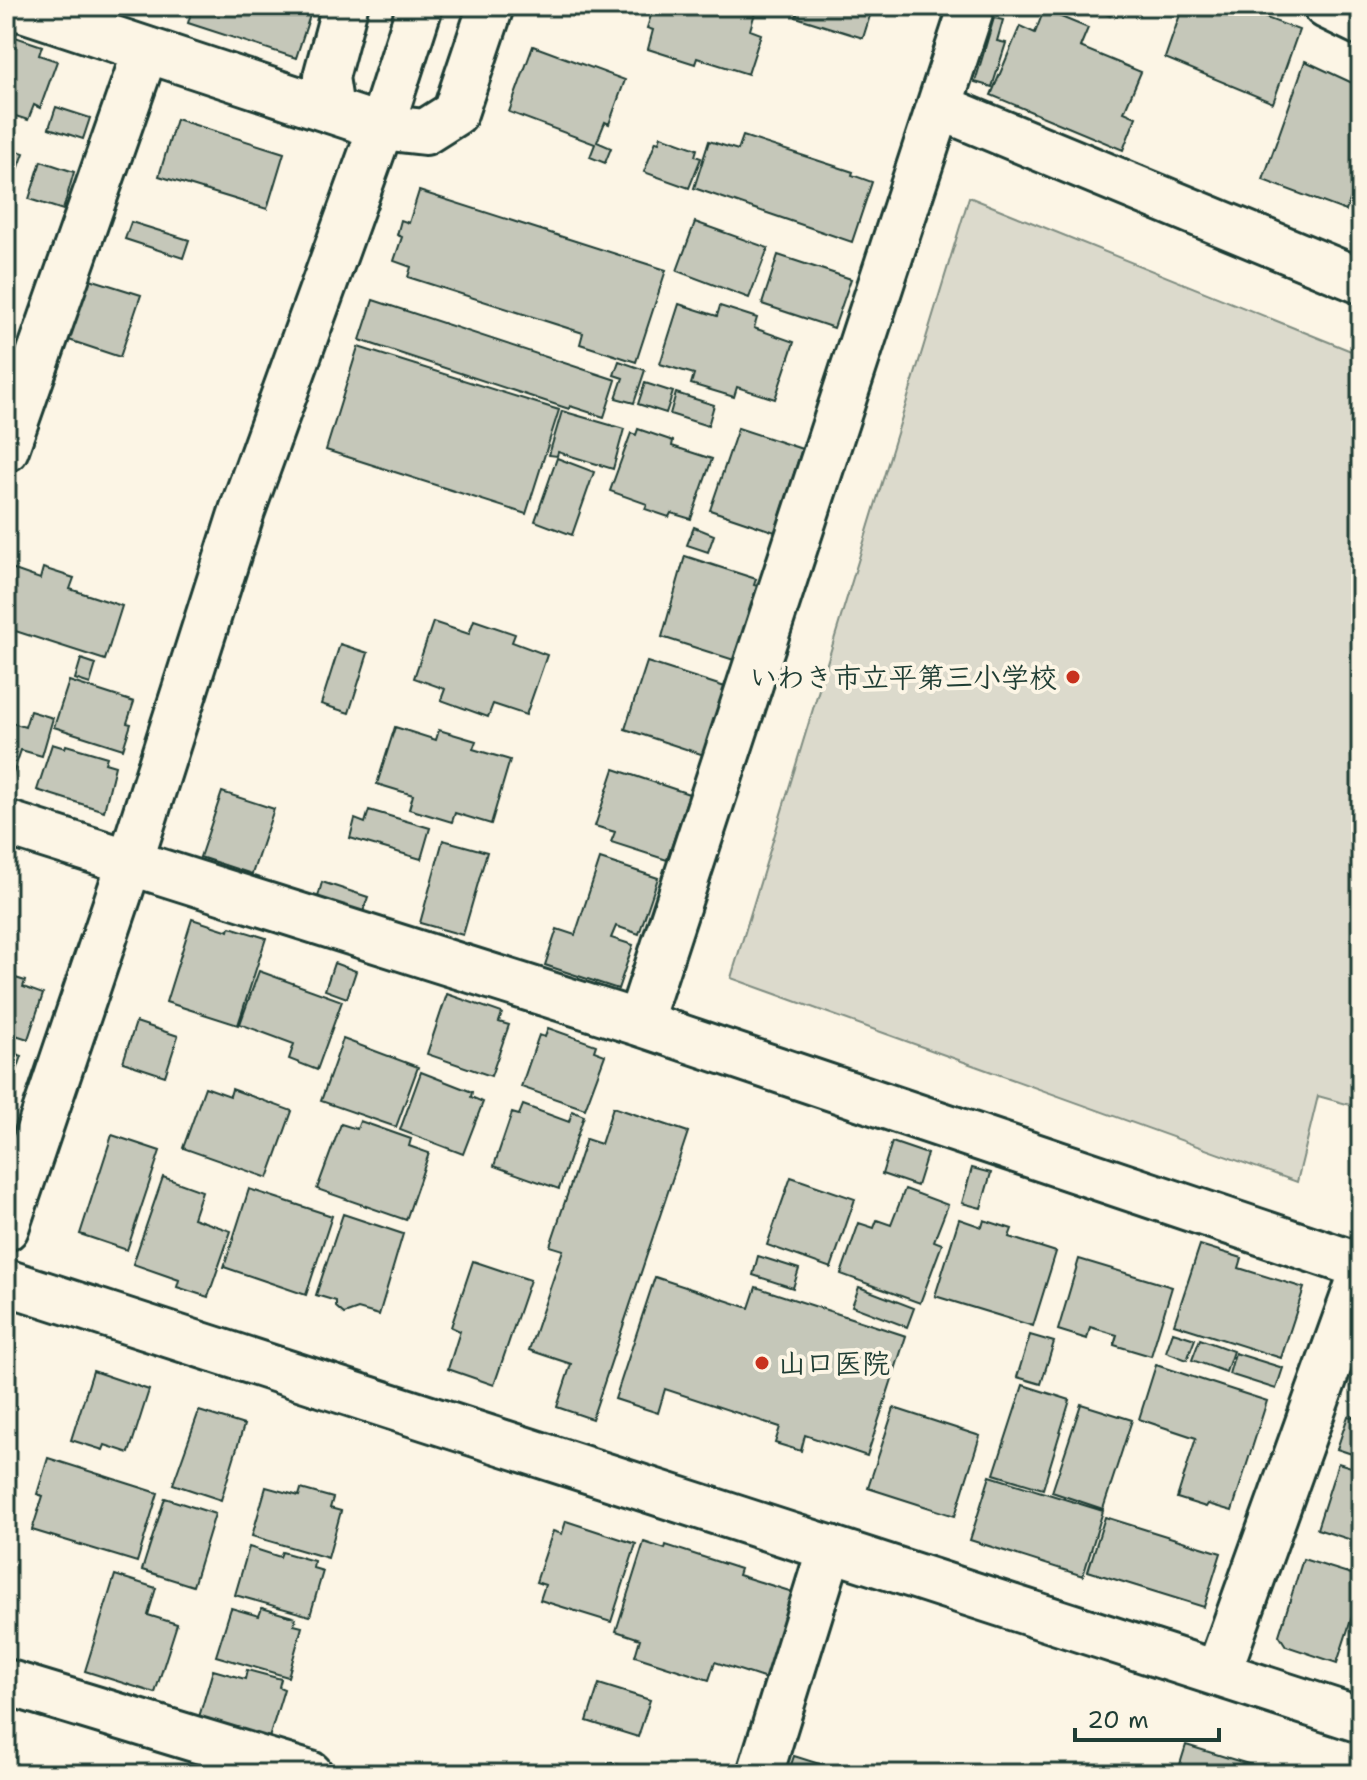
<svg xmlns="http://www.w3.org/2000/svg" width="1367" height="1780" font-family="'Shantell Sans','Klee One',sans-serif">
<style>
.green{fill:#dcdacc;stroke:#7e8c80;stroke-width:2}
.building{fill:#c5c7b9;stroke:#1f3d34;stroke-width:2}
.lines{fill:none;stroke-linecap:round;stroke-linejoin:round}
.street-casing{stroke:#1f3d34;stroke-width:50}
.secondary-casing{stroke:#1f3d34;stroke-width:50}
.street{stroke:#fcf5e5;stroke-width:44}
.secondary{stroke:#fcf5e5;stroke-width:44}
.poi-dot{fill:#c8321e;stroke:#fcf5e5;stroke-width:3}
.labels{text-anchor:middle;dominant-baseline:central;stroke-width:8;stroke-linejoin:round;paint-order:stroke}
.poi-label{font-size:28px;font-weight:bold;fill:#1f3d34;stroke:#fcf5e5;text-anchor:end}
</style>
<rect width="100%" height="100%" fill="#fcf5e5"/>
<filter id="ink" filterUnits="userSpaceOnUse"><feTurbulence type="fractalNoise" baseFrequency=".0125" numOctaves="2"/><feDisplacementMap in="SourceGraphic" scale="16" xChannelSelector="R" yChannelSelector="G"/><feConvolveMatrix kernelMatrix="1 2 1 2 8 2 1 2 1" color-interpolation-filters="sRGB"/></filter>
<g filter="url(#ink)">
<path class="green" d="M 969,197 L 1361,355 L 1361,1108 L 1318,1096 L 1297,1182 L 731,978 Z"/>
<path class="building" d="M 193,6 L 313,6 L 296,58 L 188,23 Z
M 654,6 L 757,6 L 750,30 L 761,34 L 748,74 L 697,58 L 695,64 L 648,49 L 653,30 L 647,28 Z
M 800,6 L 873,6 L 863,38 L 796,17 Z
M 1090,6 L 1115,6 L 1110,16 Z
M 1183,6 L 1234,6 L 1299,30 L 1273,103 L 1165,58 Z
M 1044,10 L 1088,28 L 1080,47 L 1141,72 L 1124,112 L 1136,117 L 1123,150 L 991,95 L 1020,26 L 1035,33 Z
M 994,18 L 1003,20 L 997,41 L 1006,43 L 992,87 L 975,82 Z
M 6,26 L 18,30 L 15,37 L 42,46 L 39,55 L 57,61 L 40,108 L 34,105 L 28,120 L 6,113 Z
M 533,46 L 625,80 L 609,124 L 605,122 L 597,142 L 611,148 L 605,163 L 590,157 L 595,144 L 509,112 Z
M 1305,61 L 1361,87 L 1361,171 L 1346,211 L 1263,180 Z
M 56,107 L 90,118 L 83,139 L 49,128 Z
M 176,119 L 284,153 L 267,209 L 159,176 Z
M 661,136 L 697,149 L 695,156 L 701,158 L 689,188 L 644,172 L 656,141 L 659,142 Z
M 743,136 L 853,172 L 852,175 L 872,182 L 852,242 L 694,188 L 709,141 L 738,150 Z
M 6,147 L 24,153 L 6,203 Z
M 41,161 L 74,172 L 63,210 L 29,199 Z
M 419,191 L 666,270 L 636,362 L 580,344 L 583,333 L 408,277 L 411,267 L 394,261 L 402,237 L 397,235 L 401,220 L 409,223 Z
M 131,222 L 189,240 L 183,258 L 125,239 Z
M 695,222 L 768,248 L 749,298 L 677,271 Z
M 6,236 L 14,239 L 6,261 Z
M 778,255 L 851,279 L 834,328 L 762,304 Z
M 90,279 L 141,295 L 120,357 L 69,340 Z
M 373,300 L 616,380 L 604,417 L 570,406 L 569,409 L 360,340 Z
M 679,304 L 717,316 L 720,306 L 757,318 L 754,328 L 794,342 L 775,399 L 737,387 L 734,397 L 691,384 L 694,374 L 660,364 Z
M 358,347 L 559,410 L 526,514 L 326,450 Z
M 619,361 L 645,370 L 634,403 L 616,398 L 623,378 L 614,375 Z
M 645,383 L 673,392 L 666,413 L 638,404 Z
M 676,393 L 714,405 L 708,426 L 670,414 Z
M 562,411 L 624,429 L 613,469 L 558,452 L 557,456 L 549,455 Z
M 738,428 L 802,449 L 775,532 L 710,510 Z
M 638,429 L 673,441 L 672,446 L 712,459 L 691,519 L 671,513 L 669,517 L 645,509 L 647,504 L 610,491 L 631,433 L 636,435 Z
M 557,458 L 594,472 L 572,535 L 535,521 Z
M 694,527 L 714,535 L 708,552 L 687,545 Z
M 685,556 L 756,579 L 754,585 L 758,586 L 734,660 L 662,637 Z
M 6,567 L 40,579 L 43,568 L 74,578 L 70,589 L 122,606 L 105,660 L 6,628 Z
M 474,620 L 515,634 L 512,642 L 547,655 L 526,715 L 493,704 L 488,717 L 441,700 L 445,689 L 414,678 L 433,622 L 469,634 Z
M 340,644 L 368,653 L 349,713 L 321,704 Z
M 81,659 L 96,664 L 90,684 L 75,679 Z
M 647,662 L 725,687 L 704,755 L 625,729 Z
M 69,681 L 134,702 L 127,723 L 131,724 L 123,749 L 54,727 Z
M 30,711 L 53,718 L 42,756 L 21,750 L 7,792 L 6,721 L 25,727 Z
M 395,727 L 436,740 L 439,730 L 476,741 L 473,749 L 510,760 L 491,824 L 455,813 L 452,822 L 409,809 L 413,795 L 377,784 Z
M 52,744 L 65,748 L 66,745 L 107,757 L 105,763 L 115,766 L 104,811 L 37,790 Z
M 614,769 L 689,794 L 667,860 L 611,842 L 615,832 L 595,826 Z
M 222,792 L 274,809 L 252,874 L 200,857 Z
M 369,810 L 430,828 L 421,859 L 350,838 L 355,819 L 365,823 Z
M 443,840 L 487,852 L 463,935 L 420,923 Z
M 600,859 L 658,878 L 639,934 L 616,926 L 611,938 L 633,945 L 618,989 L 545,965 L 557,929 L 575,935 Z
M 322,882 L 368,897 L 363,912 L 318,897 Z
M 192,919 L 229,931 L 230,927 L 266,938 L 238,1025 L 166,1002 Z
M 334,963 L 356,971 L 347,998 L 325,990 Z
M 259,971 L 342,1001 L 317,1070 L 289,1059 L 294,1044 L 240,1024 Z
M 6,975 L 25,981 L 23,987 L 43,994 L 28,1039 L 6,1032 Z
M 447,994 L 502,1013 L 499,1022 L 509,1025 L 491,1076 L 427,1054 Z
M 136,1022 L 178,1036 L 165,1076 L 123,1062 Z
M 548,1028 L 596,1045 L 594,1051 L 605,1055 L 585,1109 L 521,1087 L 539,1035 L 545,1037 Z
M 343,1039 L 418,1067 L 396,1127 L 321,1101 Z
M 6,1051 L 22,1056 L 6,1102 Z
M 421,1072 L 472,1092 L 471,1097 L 483,1102 L 463,1154 L 400,1130 Z
M 205,1087 L 230,1096 L 232,1089 L 292,1111 L 268,1178 L 183,1148 Z
M 523,1105 L 569,1122 L 572,1111 L 584,1116 L 559,1189 L 494,1166 L 512,1113 L 519,1115 Z
M 613,1107 L 688,1132 L 592,1419 L 557,1407 L 571,1364 L 529,1350 L 563,1250 L 550,1246 L 586,1139 L 601,1144 Z
M 360,1121 L 411,1139 L 409,1146 L 429,1153 L 406,1220 L 317,1189 L 341,1124 L 357,1129 Z
M 112,1135 L 160,1151 L 127,1250 L 80,1234 Z
M 892,1142 L 927,1154 L 917,1186 L 882,1174 Z
M 972,1168 L 991,1173 L 981,1208 L 962,1203 Z
M 163,1177 L 202,1191 L 193,1218 L 231,1231 L 208,1297 L 177,1287 L 179,1280 L 133,1264 Z
M 791,1177 L 855,1199 L 831,1268 L 767,1245 Z
M 249,1189 L 332,1216 L 306,1295 L 224,1267 Z
M 905,1189 L 948,1205 L 934,1241 L 942,1244 L 920,1303 L 841,1274 L 859,1223 L 874,1228 L 877,1220 L 891,1225 Z
M 343,1214 L 403,1234 L 379,1315 L 358,1309 L 344,1314 L 336,1307 L 336,1301 L 316,1295 Z
M 959,1219 L 982,1227 L 984,1220 L 1012,1229 L 1009,1237 L 1056,1252 L 1033,1326 L 935,1296 Z
M 1200,1245 L 1242,1258 L 1239,1268 L 1304,1288 L 1281,1358 L 1174,1324 Z
M 758,1256 L 799,1269 L 793,1288 L 753,1275 Z
M 1079,1259 L 1172,1287 L 1151,1356 L 1114,1345 L 1117,1335 L 1090,1327 L 1087,1339 L 1058,1330 Z
M 473,1261 L 530,1280 L 494,1385 L 448,1369 L 460,1331 L 451,1327 Z
M 655,1277 L 749,1308 L 756,1287 L 906,1336 L 867,1456 L 805,1435 L 801,1451 L 775,1443 L 780,1427 L 665,1389 L 658,1413 L 615,1399 Z
M 859,1287 L 914,1308 L 907,1327 L 852,1306 Z
M 1173,1332 L 1195,1339 L 1187,1360 L 1166,1352 Z
M 1030,1335 L 1054,1342 L 1041,1384 L 1017,1377 Z
M 1200,1339 L 1233,1351 L 1226,1372 L 1192,1360 Z
M 1235,1353 L 1283,1368 L 1276,1389 L 1229,1374 Z
M 1156,1365 L 1267,1401 L 1232,1511 L 1208,1504 L 1206,1507 L 1177,1498 L 1196,1438 L 1139,1419 Z
M 93,1371 L 149,1390 L 129,1453 L 105,1445 L 103,1450 L 71,1440 Z
M 1023,1385 L 1070,1400 L 1043,1489 L 994,1474 Z
M 1081,1404 L 1132,1420 L 1103,1509 L 1052,1492 Z
M 894,1408 L 980,1436 L 955,1516 L 868,1488 Z
M 199,1411 L 244,1425 L 221,1500 L 173,1484 Z
M 1348,1416 L 1361,1419 L 1361,1457 L 1337,1449 Z
M 48,1458 L 158,1493 L 137,1562 L 32,1530 L 43,1496 L 37,1494 Z
M 1338,1463 L 1361,1470 L 1361,1543 L 1317,1529 Z
M 990,1476 L 1103,1511 L 1083,1576 L 970,1540 Z
M 266,1487 L 299,1496 L 301,1489 L 333,1498 L 330,1508 L 341,1511 L 328,1558 L 252,1536 Z
M 165,1498 L 215,1514 L 193,1586 L 142,1570 Z
M 1105,1517 L 1221,1553 L 1204,1607 L 1088,1571 Z
M 566,1521 L 636,1544 L 611,1622 L 540,1600 L 545,1585 L 536,1582 L 553,1531 L 562,1534 Z
M 644,1542 L 665,1549 L 666,1545 L 740,1569 L 738,1575 L 799,1594 L 772,1681 L 715,1662 L 709,1680 L 635,1656 L 640,1639 L 616,1631 Z
M 249,1547 L 280,1557 L 282,1552 L 314,1561 L 313,1568 L 323,1571 L 310,1616 L 235,1595 Z
M 1303,1559 L 1361,1577 L 1361,1589 L 1337,1663 L 1286,1646 L 1279,1635 Z
M 115,1575 L 156,1588 L 148,1615 L 177,1624 L 155,1693 L 85,1671 Z
M 231,1608 L 259,1616 L 262,1608 L 296,1618 L 294,1625 L 302,1627 L 288,1677 L 216,1656 Z
M 1361,1637 L 1361,1671 L 1352,1668 Z
M 213,1670 L 245,1679 L 247,1670 L 281,1679 L 279,1687 L 284,1689 L 269,1738 L 199,1717 Z
M 599,1684 L 650,1700 L 638,1737 L 587,1721 Z
M 1186,1745 L 1258,1767 L 1256,1774 L 1177,1774 Z
M 794,1756 L 851,1774 L 788,1774 Z
M 609,1762 L 647,1774 L 605,1774 Z"/>
<g class="lines">
<defs>
<path id="street" d="M 14,6 L 381,127 L 425,132 L 455,113 L 491,6
M 1326,6 L 1361,23
M 940,107 L 1361,281
M 331,110 L 326,77 L 345,6
M 6,449 L 146,50
M 6,823 L 639,1023 L 1361,1266
M 639,1023 L 972,6
M 1218,1673 L 1361,1276
M 6,1682 L 310,1774
M 760,1774 L 830,1548"/>
<path id="secondary" d="M 6,1228 L 130,862 L 242,511 L 381,127 L 420,6
M 6,1282 L 1361,1720"/>
</defs>
<use href="#street" class="street-casing"/>
<use href="#secondary" class="secondary-casing"/>
<use href="#street" class="street"/>
<use href="#secondary" class="secondary"/>
</g>
</g>
<g class="poi-dot">
<circle cx="1073" cy="677" r="8"/>
<circle cx="762" cy="1363" r="8"/>
</g>
<g class="labels">
<g class="poi-label">
<text x="1057" y="677">いわき市立平第三小学校</text>
<text x="778" y="1363" text-anchor="start">山口医院</text>
</g>
</g>
<rect width="1367" height="1780" fill="none" stroke="#fcf5e5" stroke-width="32"/>
<rect x="16" y="16" width="1335" height="1748" fill="none" stroke="#1f3d34" stroke-width="3" filter="url(#ink)"/>
<path d="M1075 1728v12h144v-12" fill="none" stroke="#1f3d34" stroke-width="4"/>
<text x="1087" y="1728" font-size="24" fill="#1f3d34" stroke="#fcf5e5" stroke-width="6" paint-order="stroke">20 m</text>
</svg>
